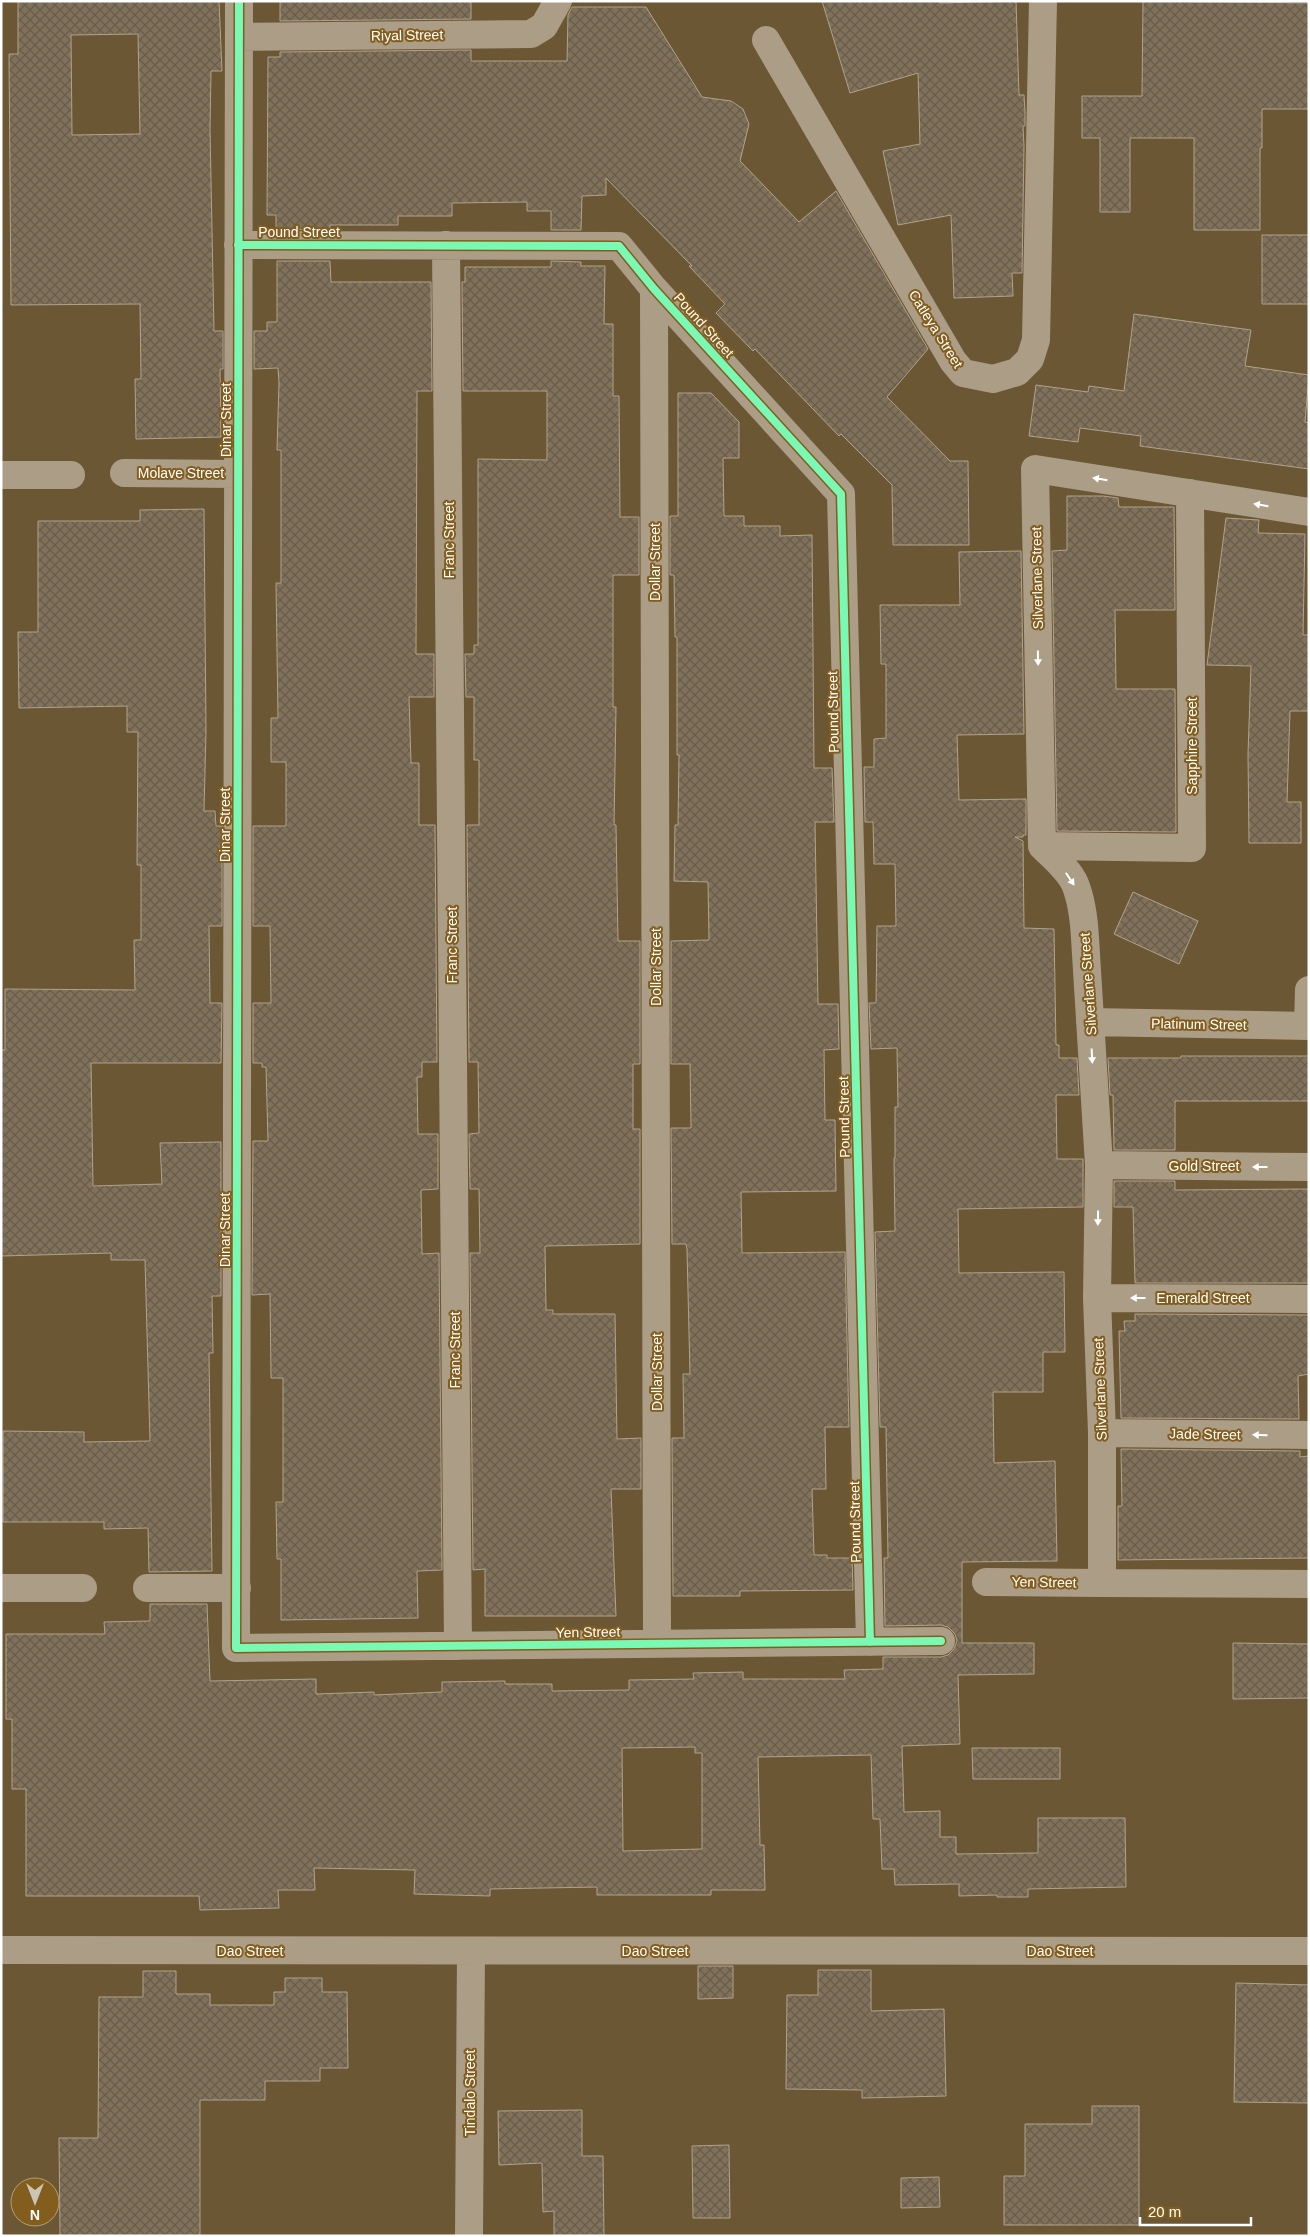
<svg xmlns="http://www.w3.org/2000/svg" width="1310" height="2237" font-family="Arial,sans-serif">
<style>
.building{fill:url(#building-cross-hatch);stroke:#b0a38e;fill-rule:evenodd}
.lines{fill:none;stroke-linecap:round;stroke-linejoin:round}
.minor{stroke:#ac9d86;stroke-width:28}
.cycleway-casing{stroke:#835d1d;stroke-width:11}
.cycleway{stroke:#7af9b4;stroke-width:8}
.oneway{fill:#fff}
.labels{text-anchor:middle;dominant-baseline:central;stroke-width:4;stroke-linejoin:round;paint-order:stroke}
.street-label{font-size:14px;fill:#fff;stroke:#835d1d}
</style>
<defs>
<pattern id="building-cross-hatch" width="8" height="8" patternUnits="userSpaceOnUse" patternTransform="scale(1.25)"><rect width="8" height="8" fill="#827157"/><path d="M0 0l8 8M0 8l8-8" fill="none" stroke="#645d51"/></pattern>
</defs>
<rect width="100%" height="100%" fill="#6c5734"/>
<path class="building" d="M 18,1 L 219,1 L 222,71 L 211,71 L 210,129 L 214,331 L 223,331 L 223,369 L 220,369 L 221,437 L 136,439 L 135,379 L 141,379 L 140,304 L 11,305 L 9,54 L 18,54 ZM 138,34 L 140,134 L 72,135 L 71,35 Z
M 280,1 L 471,1 L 471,19 L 280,21 Z
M 822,1 L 940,1 L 940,3 L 1016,1 L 1019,95 L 1024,95 L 1025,112 L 1025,126 L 1023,126 L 1024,146 L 1022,273 L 1012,273 L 1013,296 L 954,298 L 951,215 L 898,225 L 883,151 L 920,144 L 918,73 L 850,93 Z
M 1143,1 L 1309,3 L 1308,109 L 1262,109 L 1262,148 L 1260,148 L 1260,230 L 1194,230 L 1194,138 L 1130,138 L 1130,212 L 1100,212 L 1100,138 L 1082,138 L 1082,96 L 1142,96 Z
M 572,7 L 646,7 L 702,97 L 731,101 L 743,109 L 749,124 L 740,161 L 799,222 L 836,191 L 928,349 L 887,397 L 950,461 L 968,461 L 969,545 L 893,545 L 892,485 L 841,434 L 839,436 L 755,349 L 753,351 L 716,313 L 725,304 L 689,266 L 692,266 L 606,178 L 606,195 L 582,196 L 581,230 L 551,230 L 551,211 L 527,211 L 527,202 L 452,203 L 452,216 L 398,216 L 398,225 L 330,225 L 330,230 L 276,229 L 276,215 L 267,215 L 268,57 L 280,57 L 280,52 L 471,50 L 471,61 L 567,61 L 568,15 Z
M 1262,235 L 1309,235 L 1309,304 L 1262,304 Z
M 277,261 L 330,261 L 331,282 L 431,282 L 432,391 L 417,391 L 416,654 L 434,654 L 434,697 L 409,697 L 411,763 L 419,763 L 419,825 L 435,825 L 437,1062 L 422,1062 L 422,1077 L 417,1077 L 418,1134 L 438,1134 L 438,1189 L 421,1190 L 422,1254 L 439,1253 L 442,1570 L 417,1571 L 418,1618 L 281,1620 L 281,1559 L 277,1559 L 276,1502 L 283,1502 L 283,1378 L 271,1378 L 270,1294 L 252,1295 L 253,1141 L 268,1141 L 266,1067 L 262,1067 L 262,1063 L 253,1063 L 253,1003 L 271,1003 L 270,926 L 253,926 L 253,826 L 286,826 L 286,762 L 271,762 L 271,718 L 278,718 L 276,583 L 281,583 L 281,450 L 277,450 L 279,383 L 278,368 L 254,369 L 254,331 L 267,331 L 267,322 L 277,322 Z
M 551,261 L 581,262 L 581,266 L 605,266 L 604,324 L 613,324 L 613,396 L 619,396 L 620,517 L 639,517 L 639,575 L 613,575 L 613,707 L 616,707 L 614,825 L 616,825 L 618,941 L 640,941 L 640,1064 L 633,1064 L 633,1129 L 640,1129 L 640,1244 L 545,1246 L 546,1310 L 553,1310 L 553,1314 L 615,1314 L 617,1439 L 641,1438 L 641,1489 L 611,1489 L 616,1616 L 485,1616 L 485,1569 L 473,1570 L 470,1253 L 480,1253 L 479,1189 L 470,1189 L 469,1134 L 479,1133 L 478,1062 L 469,1062 L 467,825 L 479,825 L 479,760 L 474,760 L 474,697 L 466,697 L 465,654 L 474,654 L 474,645 L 478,645 L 478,459 L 547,460 L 547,391 L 463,391 L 462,282 L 465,282 L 465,267 L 551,267 Z
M 1134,314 L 1251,330 L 1245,366 L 1309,375 L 1305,422 L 1309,423 L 1309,469 L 1140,446 L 1141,436 L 1080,428 L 1078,442 L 1029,436 L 1036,385 L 1088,392 L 1089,386 L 1124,391 Z
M 678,393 L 711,393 L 739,422 L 739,458 L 723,458 L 724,516 L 744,516 L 744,526 L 780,526 L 780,536 L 812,535 L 814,768 L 832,768 L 834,822 L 815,822 L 818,1004 L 838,1004 L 839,1049 L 824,1050 L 825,1120 L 835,1120 L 836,1191 L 741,1192 L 742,1253 L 845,1252 L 849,1427 L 825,1427 L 826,1489 L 812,1489 L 814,1555 L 827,1555 L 827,1558 L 852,1558 L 853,1590 L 740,1591 L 740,1596 L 673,1596 L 672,1438 L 684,1438 L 683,1374 L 690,1374 L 687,1249 L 686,1244 L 672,1244 L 671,1128 L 691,1128 L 690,1064 L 671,1064 L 671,941 L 709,940 L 708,882 L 674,881 L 675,825 L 678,825 L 679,755 L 677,755 L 677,637 L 675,637 L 674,575 L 670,575 L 670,516 L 678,516 Z
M 1067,496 L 1103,496 L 1118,498 L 1119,507 L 1174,507 L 1175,610 L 1115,610 L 1116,689 L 1175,689 L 1176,832 L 1057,831 L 1052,551 L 1067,550 Z
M 204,509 L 206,731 L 204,811 L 215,811 L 216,826 L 222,826 L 222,926 L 209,926 L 210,1003 L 222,1003 L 221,1063 L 91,1063 L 93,1186 L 162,1184 L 160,1143 L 221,1142 L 221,1296 L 212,1296 L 213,1353 L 209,1353 L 212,1571 L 149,1572 L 148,1528 L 104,1529 L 104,1522 L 3,1522 L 3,1431 L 84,1432 L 84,1442 L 150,1441 L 145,1260 L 111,1260 L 111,1253 L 1,1256 L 1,1050 L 5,1050 L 5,989 L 135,990 L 134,940 L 141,940 L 141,865 L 137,865 L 138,732 L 127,732 L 127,706 L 19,708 L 18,632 L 38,632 L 38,521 L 140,521 L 140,510 Z
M 1226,518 L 1259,520 L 1258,533 L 1305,534 L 1303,635 L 1309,635 L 1309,711 L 1290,711 L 1287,802 L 1301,802 L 1301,843 L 1249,843 L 1248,754 L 1251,666 L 1207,665 Z
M 1021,551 L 1024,734 L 957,735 L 959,800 L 1026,799 L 1026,835 L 1023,835 L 1023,837 L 1015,837 L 1023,841 L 1024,928 L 1054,929 L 1056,1045 L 1059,1045 L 1059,1058 L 1077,1058 L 1079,1095 L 1056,1095 L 1057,1159 L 1083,1159 L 1083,1207 L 958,1209 L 959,1273 L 1064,1272 L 1065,1352 L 1043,1352 L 1043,1392 L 993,1392 L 994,1463 L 1055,1461 L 1057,1561 L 962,1562 L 962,1643 L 1034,1643 L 1034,1674 L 958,1675 L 960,1744 L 902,1746 L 904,1812 L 940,1811 L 940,1837 L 956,1837 L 956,1854 L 1038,1853 L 1038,1818 L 1125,1818 L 1126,1887 L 1028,1889 L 1028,1897 L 997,1897 L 997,1895 L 959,1896 L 959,1884 L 895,1885 L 894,1869 L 882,1869 L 880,1819 L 873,1819 L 871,1755 L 758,1757 L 760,1845 L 764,1845 L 765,1890 L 711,1890 L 711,1895 L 597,1895 L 597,1887 L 490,1889 L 490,1896 L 414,1894 L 415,1870 L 314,1868 L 315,1890 L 278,1890 L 279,1908 L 200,1910 L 199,1896 L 26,1896 L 26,1789 L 12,1789 L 12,1719 L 6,1719 L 6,1634 L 105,1634 L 104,1622 L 150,1621 L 150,1604 L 207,1604 L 210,1681 L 316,1679 L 316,1694 L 374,1692 L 374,1695 L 442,1692 L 442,1682 L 505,1681 L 505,1684 L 552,1684 L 552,1691 L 629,1690 L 629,1680 L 694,1679 L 693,1673 L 743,1672 L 743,1679 L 845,1679 L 844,1670 L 883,1669 L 883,1657 L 941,1657 L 948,1655 L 954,1649 L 957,1641 L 955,1634 L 948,1627 L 941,1625 L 885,1626 L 884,1558 L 888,1558 L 886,1427 L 880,1427 L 875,1232 L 895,1231 L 894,1158 L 895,1158 L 895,1107 L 898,1107 L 897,1048 L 871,1049 L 869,1003 L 876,1003 L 877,926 L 896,926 L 895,864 L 874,864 L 873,822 L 865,822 L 864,767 L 874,767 L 874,739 L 886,738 L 886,664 L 881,664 L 880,605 L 960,605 L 959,552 ZM 695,1747 L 695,1753 L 702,1753 L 702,1849 L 623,1851 L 622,1748 Z
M 1133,892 L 1198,921 L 1179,964 L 1114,934 Z
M 1181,1056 L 1309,1056 L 1309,1101 L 1175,1101 L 1175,1150 L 1114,1150 L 1113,1095 L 1110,1095 L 1108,1058 L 1181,1058 Z
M 1114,1181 L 1175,1181 L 1175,1190 L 1309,1189 L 1309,1283 L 1135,1283 L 1133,1207 L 1114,1207 Z
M 1135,1314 L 1309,1315 L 1309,1374 L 1298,1376 L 1299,1419 L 1121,1418 L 1119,1331 L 1125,1331 L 1124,1321 L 1135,1321 Z
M 1121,1449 L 1300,1451 L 1300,1457 L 1309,1456 L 1309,1558 L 1118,1560 L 1118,1506 L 1122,1506 Z
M 1233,1643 L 1309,1644 L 1309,1698 L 1233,1699 Z
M 972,1748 L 1060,1748 L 1060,1779 L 973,1779 Z
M 698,1966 L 733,1966 L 733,1998 L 698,1999 Z
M 818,1970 L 871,1970 L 871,2011 L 944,2009 L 946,2096 L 862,2098 L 862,2090 L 786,2089 L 787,1995 L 818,1995 Z
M 143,1971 L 176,1971 L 176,1994 L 210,1994 L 210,2005 L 274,2005 L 274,1992 L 285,1992 L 285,1978 L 322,1978 L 322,1992 L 347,1992 L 348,2068 L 320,2068 L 320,2081 L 265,2081 L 265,2100 L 200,2100 L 200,2236 L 60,2236 L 59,2138 L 98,2138 L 99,1997 L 143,1997 Z
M 1236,1983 L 1309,1985 L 1309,2103 L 1234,2102 Z
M 1092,2106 L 1139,2106 L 1139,2225 L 1004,2225 L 1004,2176 L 1025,2176 L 1025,2124 L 1092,2124 Z
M 582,2110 L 582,2156 L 603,2156 L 604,2236 L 554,2236 L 554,2211 L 543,2212 L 542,2163 L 499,2165 L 498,2111 Z
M 729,2145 L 730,2218 L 693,2218 L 692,2146 Z
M 939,2177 L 940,2207 L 901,2208 L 901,2178 Z"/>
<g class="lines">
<path class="minor" d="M 239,1 L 236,1648 L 941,1641
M 239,37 L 531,34 L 544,26 L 558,1
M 766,40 L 953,361 L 963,373 L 993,379 L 1017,372 L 1030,359 L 1036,340 L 1043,1
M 238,245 L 619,246 L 654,289 L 841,494 L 870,1642
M 446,245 L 458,1646
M 654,289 L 657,1644
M 124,473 L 238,474
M 1,475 L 71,475
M 1309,512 L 1035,469 L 1042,846 C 1053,857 1069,870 1075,884 C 1082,901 1084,920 1085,938 L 1099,1165 L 1097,1298 L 1102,1433 L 1102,1583 L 1309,1584
M 1042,846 L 1192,848 L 1190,493
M 1090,1022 L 1309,1026
M 1308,1026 L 1309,990
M 1099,1165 L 1309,1167
M 1097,1298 L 1309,1299
M 1102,1433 L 1309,1435
M 986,1582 L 1102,1583
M 1,1588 L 83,1588
M 147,1588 L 237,1588
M 1,1950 L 1309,1951
M 469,2236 L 471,1951"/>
<defs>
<path id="cycleway" d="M 239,1 L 236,1648 L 941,1641
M 238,245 L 619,246 L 654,289 L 841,494 L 870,1642"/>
</defs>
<use href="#cycleway" class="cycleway-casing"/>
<use href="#cycleway" class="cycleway"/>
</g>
<defs><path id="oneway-solid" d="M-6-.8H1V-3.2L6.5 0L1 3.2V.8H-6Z" transform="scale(1.25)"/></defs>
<g class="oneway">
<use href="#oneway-solid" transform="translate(1100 479) rotate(-171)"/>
<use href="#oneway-solid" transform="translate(1261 505) rotate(-171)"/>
<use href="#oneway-solid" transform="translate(1038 658) rotate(89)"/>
<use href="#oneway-solid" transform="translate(1070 879) rotate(56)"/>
<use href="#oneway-solid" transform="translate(1092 1056) rotate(87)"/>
<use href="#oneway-solid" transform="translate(1260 1167) rotate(-180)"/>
<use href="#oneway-solid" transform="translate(1098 1218) rotate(91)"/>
<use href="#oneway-solid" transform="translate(1138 1298) rotate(-180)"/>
<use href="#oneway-solid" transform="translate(1260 1435) rotate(-179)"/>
</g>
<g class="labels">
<g class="street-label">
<text transform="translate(407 35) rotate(-1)">Riyal Street</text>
<text x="299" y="232">Pound Street</text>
<text transform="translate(704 325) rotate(48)">Pound Street</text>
<text transform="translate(936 329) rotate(58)">Catleya Street</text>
<text transform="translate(226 420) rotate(-90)">Dinar Street</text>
<text x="181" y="473">Molave Street</text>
<text transform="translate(449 540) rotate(-90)">Franc Street</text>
<text transform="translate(655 562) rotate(-90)">Dollar Street</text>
<text transform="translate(1037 578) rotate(-91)">Silverlane Street</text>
<text transform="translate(833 712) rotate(-91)">Pound Street</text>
<text transform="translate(1192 746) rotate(-90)">Sapphire Street</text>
<text transform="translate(225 825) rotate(-90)">Dinar Street</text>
<text transform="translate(452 945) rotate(-90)">Franc Street</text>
<text transform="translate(656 967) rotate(-90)">Dollar Street</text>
<text transform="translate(1088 984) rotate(-94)">Silverlane Street</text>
<text transform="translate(1199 1024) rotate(1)">Platinum Street</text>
<text transform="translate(844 1117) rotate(-91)">Pound Street</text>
<text x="1204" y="1166">Gold Street</text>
<text transform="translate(225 1230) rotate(-90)">Dinar Street</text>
<text x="1203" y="1298">Emerald Street</text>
<text transform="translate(455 1350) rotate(-90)">Franc Street</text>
<text transform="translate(657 1372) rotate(-90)">Dollar Street</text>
<text transform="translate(1100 1389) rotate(-92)">Silverlane Street</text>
<text transform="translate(1205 1434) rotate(1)">Jade Street</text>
<text transform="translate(855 1522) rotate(-91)">Pound Street</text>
<text transform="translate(1044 1582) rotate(1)">Yen Street</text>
<text transform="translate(588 1632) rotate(-1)">Yen Street</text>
<text x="250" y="1951">Dao Street</text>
<text x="655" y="1951">Dao Street</text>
<text x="1060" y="1951">Dao Street</text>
<text transform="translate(470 2093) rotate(-90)">Tindalo Street</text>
</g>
</g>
<rect width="1310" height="2237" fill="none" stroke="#ffffff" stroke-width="5"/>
<g transform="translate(35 2202) rotate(180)"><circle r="24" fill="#835d1d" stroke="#b59e77"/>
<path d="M0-4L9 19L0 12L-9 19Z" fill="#ccc4b8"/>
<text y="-8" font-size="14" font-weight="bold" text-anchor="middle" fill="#ffffff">N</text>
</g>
<path d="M1140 2217v8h111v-8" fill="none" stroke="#ffffff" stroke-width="2.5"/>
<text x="1148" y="2217" font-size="15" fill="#ffffff" stroke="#835d1d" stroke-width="4" paint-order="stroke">20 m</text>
</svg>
